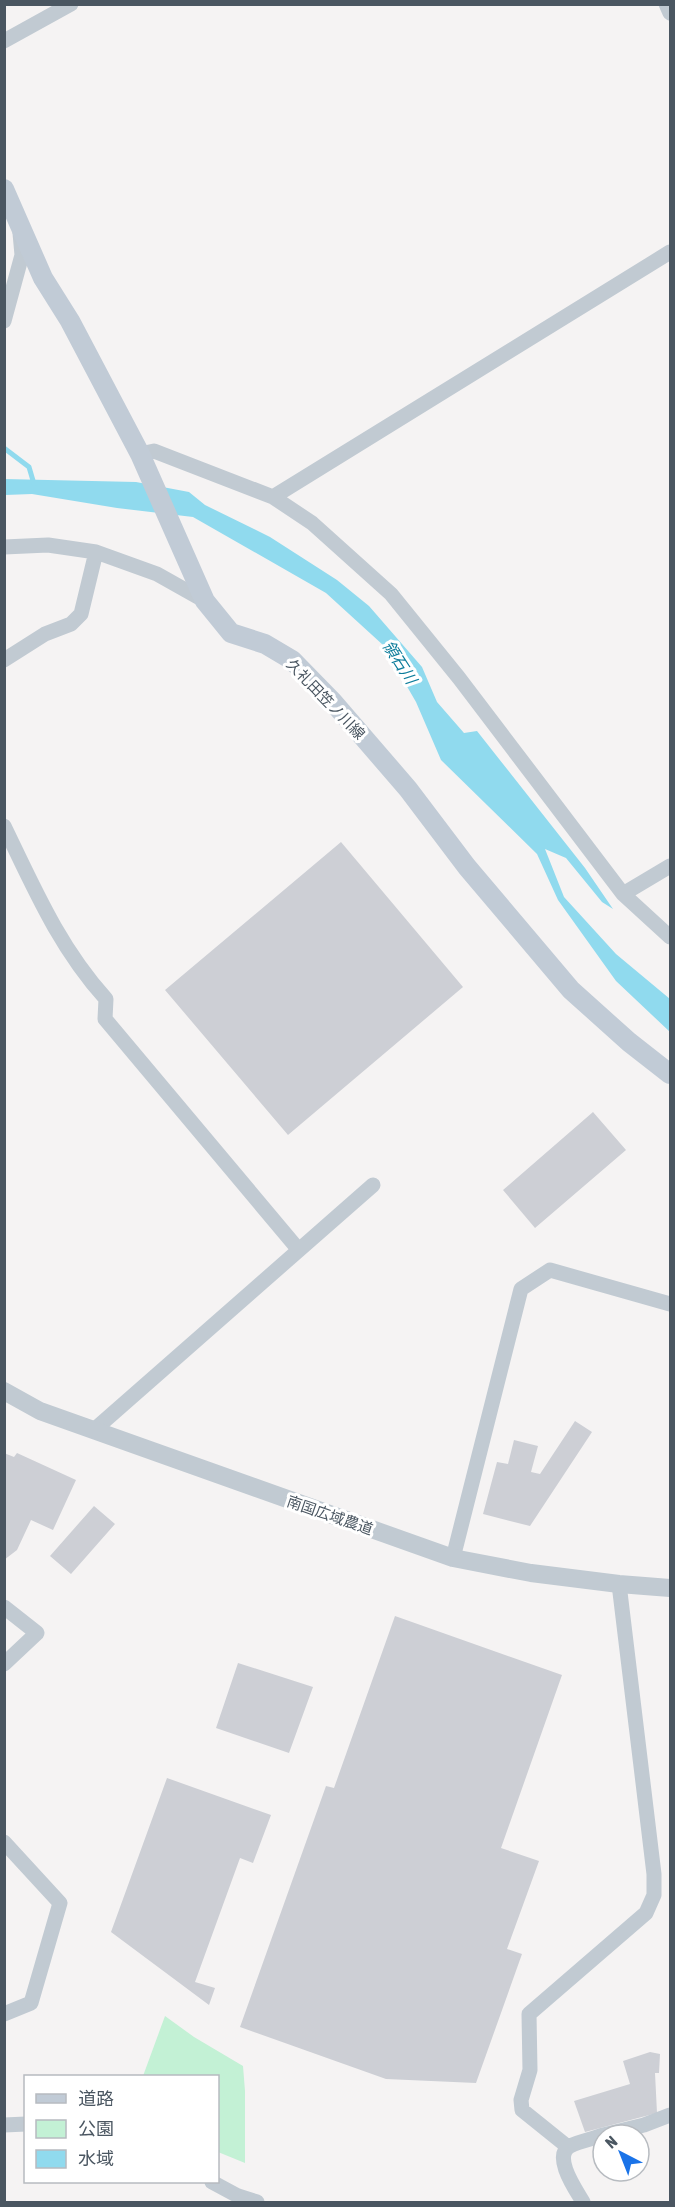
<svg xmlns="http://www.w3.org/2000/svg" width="675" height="2207" font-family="'Asap Condensed','Noto Sans JP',sans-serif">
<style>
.green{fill:#c3f1d5}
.water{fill:#90daee}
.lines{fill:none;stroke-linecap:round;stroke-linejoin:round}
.stream{stroke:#90daee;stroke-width:5}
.building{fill:#cdcfd5}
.minor{stroke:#c1cad2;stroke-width:15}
.tertiary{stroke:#c1cad2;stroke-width:18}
.secondary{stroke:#c1cbd6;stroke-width:20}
.labels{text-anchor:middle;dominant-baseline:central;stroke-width:6;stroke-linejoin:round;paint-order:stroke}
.street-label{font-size:15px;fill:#4a5661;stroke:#fff}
.water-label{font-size:16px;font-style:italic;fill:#0c7c9b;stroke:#fff}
</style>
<rect width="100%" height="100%" fill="#f5f3f3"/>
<path class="green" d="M 165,2016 L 194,2037 L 243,2066 L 245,2091 L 245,2163 L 218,2152 L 218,2076 L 143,2076 Z"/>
<path class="water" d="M 4,479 L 136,482 L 189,492 L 205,505 L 270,537 L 337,580 L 369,606 L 422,667 L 437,702 L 464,733 L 477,731 L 585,868 L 613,909 L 602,902 L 566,858 L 545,849 L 564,897 L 616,954 L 670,999 L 670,1032 L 616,981 L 558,900 L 537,854 L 441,760 L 416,702 L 383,645 L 326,593 L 193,517 L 117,508 L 32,494 L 5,495 Z"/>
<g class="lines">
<path class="stream" d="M 4,448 L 29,467 L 34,484"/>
</g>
<path class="building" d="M 341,842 L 463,987 L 288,1135 L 165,990 Z
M 593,1112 L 626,1150 L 535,1228 L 503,1190 Z
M 575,1421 L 592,1432 L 530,1526 L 483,1514 L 497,1462 L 508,1464 L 514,1440 L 538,1446 L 531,1472 L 540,1474 Z
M 4,1453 L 14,1457 L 17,1453 L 76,1480 L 53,1530 L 31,1520 L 17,1550 L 4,1560 Z
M 94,1506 L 115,1524 L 71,1574 L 50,1556 Z
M 395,1616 L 562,1675 L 501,1848 L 539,1861 L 507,1949 L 522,1954 L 476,2083 L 386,2079 L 240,2027 L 326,1786 L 334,1788 Z
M 238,1663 L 313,1687 L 289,1753 L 216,1728 Z
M 167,1778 L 271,1815 L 253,1863 L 240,1858 L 195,1982 L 215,1988 L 209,2005 L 111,1932 Z
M 650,2052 L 660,2054 L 659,2073 L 655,2073 L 657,2113 L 585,2132 L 574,2101 L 630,2084 L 623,2061 Z"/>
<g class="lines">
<path class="minor" d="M 666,4 L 670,13
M 4,41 L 71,4
M 4,321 L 22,255 L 20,233
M 140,454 L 154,451 L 273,497 L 312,523 L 391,594 L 459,678 L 623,894 L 670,937
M 273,497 L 670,252
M 4,547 L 48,545 L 96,552 L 157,574 L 205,601
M 4,660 L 45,634 L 71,624 L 81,614 L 96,552
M 4,826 C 34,888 59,947 106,999 L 105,1019 L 298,1249
M 623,894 L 670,866
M 94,1430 L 373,1185
M 453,1558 L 521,1289 L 550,1270 L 670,1304
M 4,1607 L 37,1633 L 4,1664
M 4,1842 L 60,1903 L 31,2003 L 4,2014
M 4,2125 L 26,2124
M 603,2135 L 644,2125 L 670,2115
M 568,2147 L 522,2110 L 521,2100 L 530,2070 L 529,2014 L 646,1913 L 654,1895 L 654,1874 L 619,1584
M 212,2182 L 238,2196 L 257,2202
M 583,2202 C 576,2190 552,2156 570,2146 C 580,2141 593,2139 603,2135"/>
<path class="tertiary" d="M 4,1391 L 40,1411 L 453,1558 L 531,1573 L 619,1584 L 670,1588"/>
<path class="secondary" d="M 4,189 L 43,278 L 70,321 L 140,454 L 205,601 L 231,633 L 265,644 L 292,660 L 333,702 L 408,789 L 467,867 L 571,990 L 629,1042 L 670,1074"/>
</g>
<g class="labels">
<g class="street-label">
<text transform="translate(326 699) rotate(46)">久礼田笠ノ川線</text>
<text transform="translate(330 1515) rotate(19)">南国広域農道</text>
</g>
<g class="water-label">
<text transform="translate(400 662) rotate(57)">領石川</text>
</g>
</g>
<rect width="675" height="2207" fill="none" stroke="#4a5661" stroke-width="12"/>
<rect x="24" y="2075" width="195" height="108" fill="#ffffff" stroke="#b7bbc0" stroke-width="1.5"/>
<rect x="36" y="2094" width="30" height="9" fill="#c1cbd6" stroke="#b7bbc0" stroke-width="1.5"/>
<text x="78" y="2105" font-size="18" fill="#4a5661">道路</text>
<rect x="36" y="2120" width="30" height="18" fill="#c3f1d5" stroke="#b7bbc0" stroke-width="1.5"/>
<text x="78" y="2135" font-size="18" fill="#4a5661">公園</text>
<rect x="36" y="2150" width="30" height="18" fill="#90daee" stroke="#b7bbc0" stroke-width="1.5"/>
<text x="78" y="2165" font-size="18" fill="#4a5661">水域</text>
<g transform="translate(621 2153) rotate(318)"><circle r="28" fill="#ffffff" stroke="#b7bbc0" stroke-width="1.5"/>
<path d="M0-4.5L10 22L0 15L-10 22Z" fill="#1a73e8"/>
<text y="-9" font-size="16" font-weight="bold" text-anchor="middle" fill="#4a5661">N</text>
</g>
</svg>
